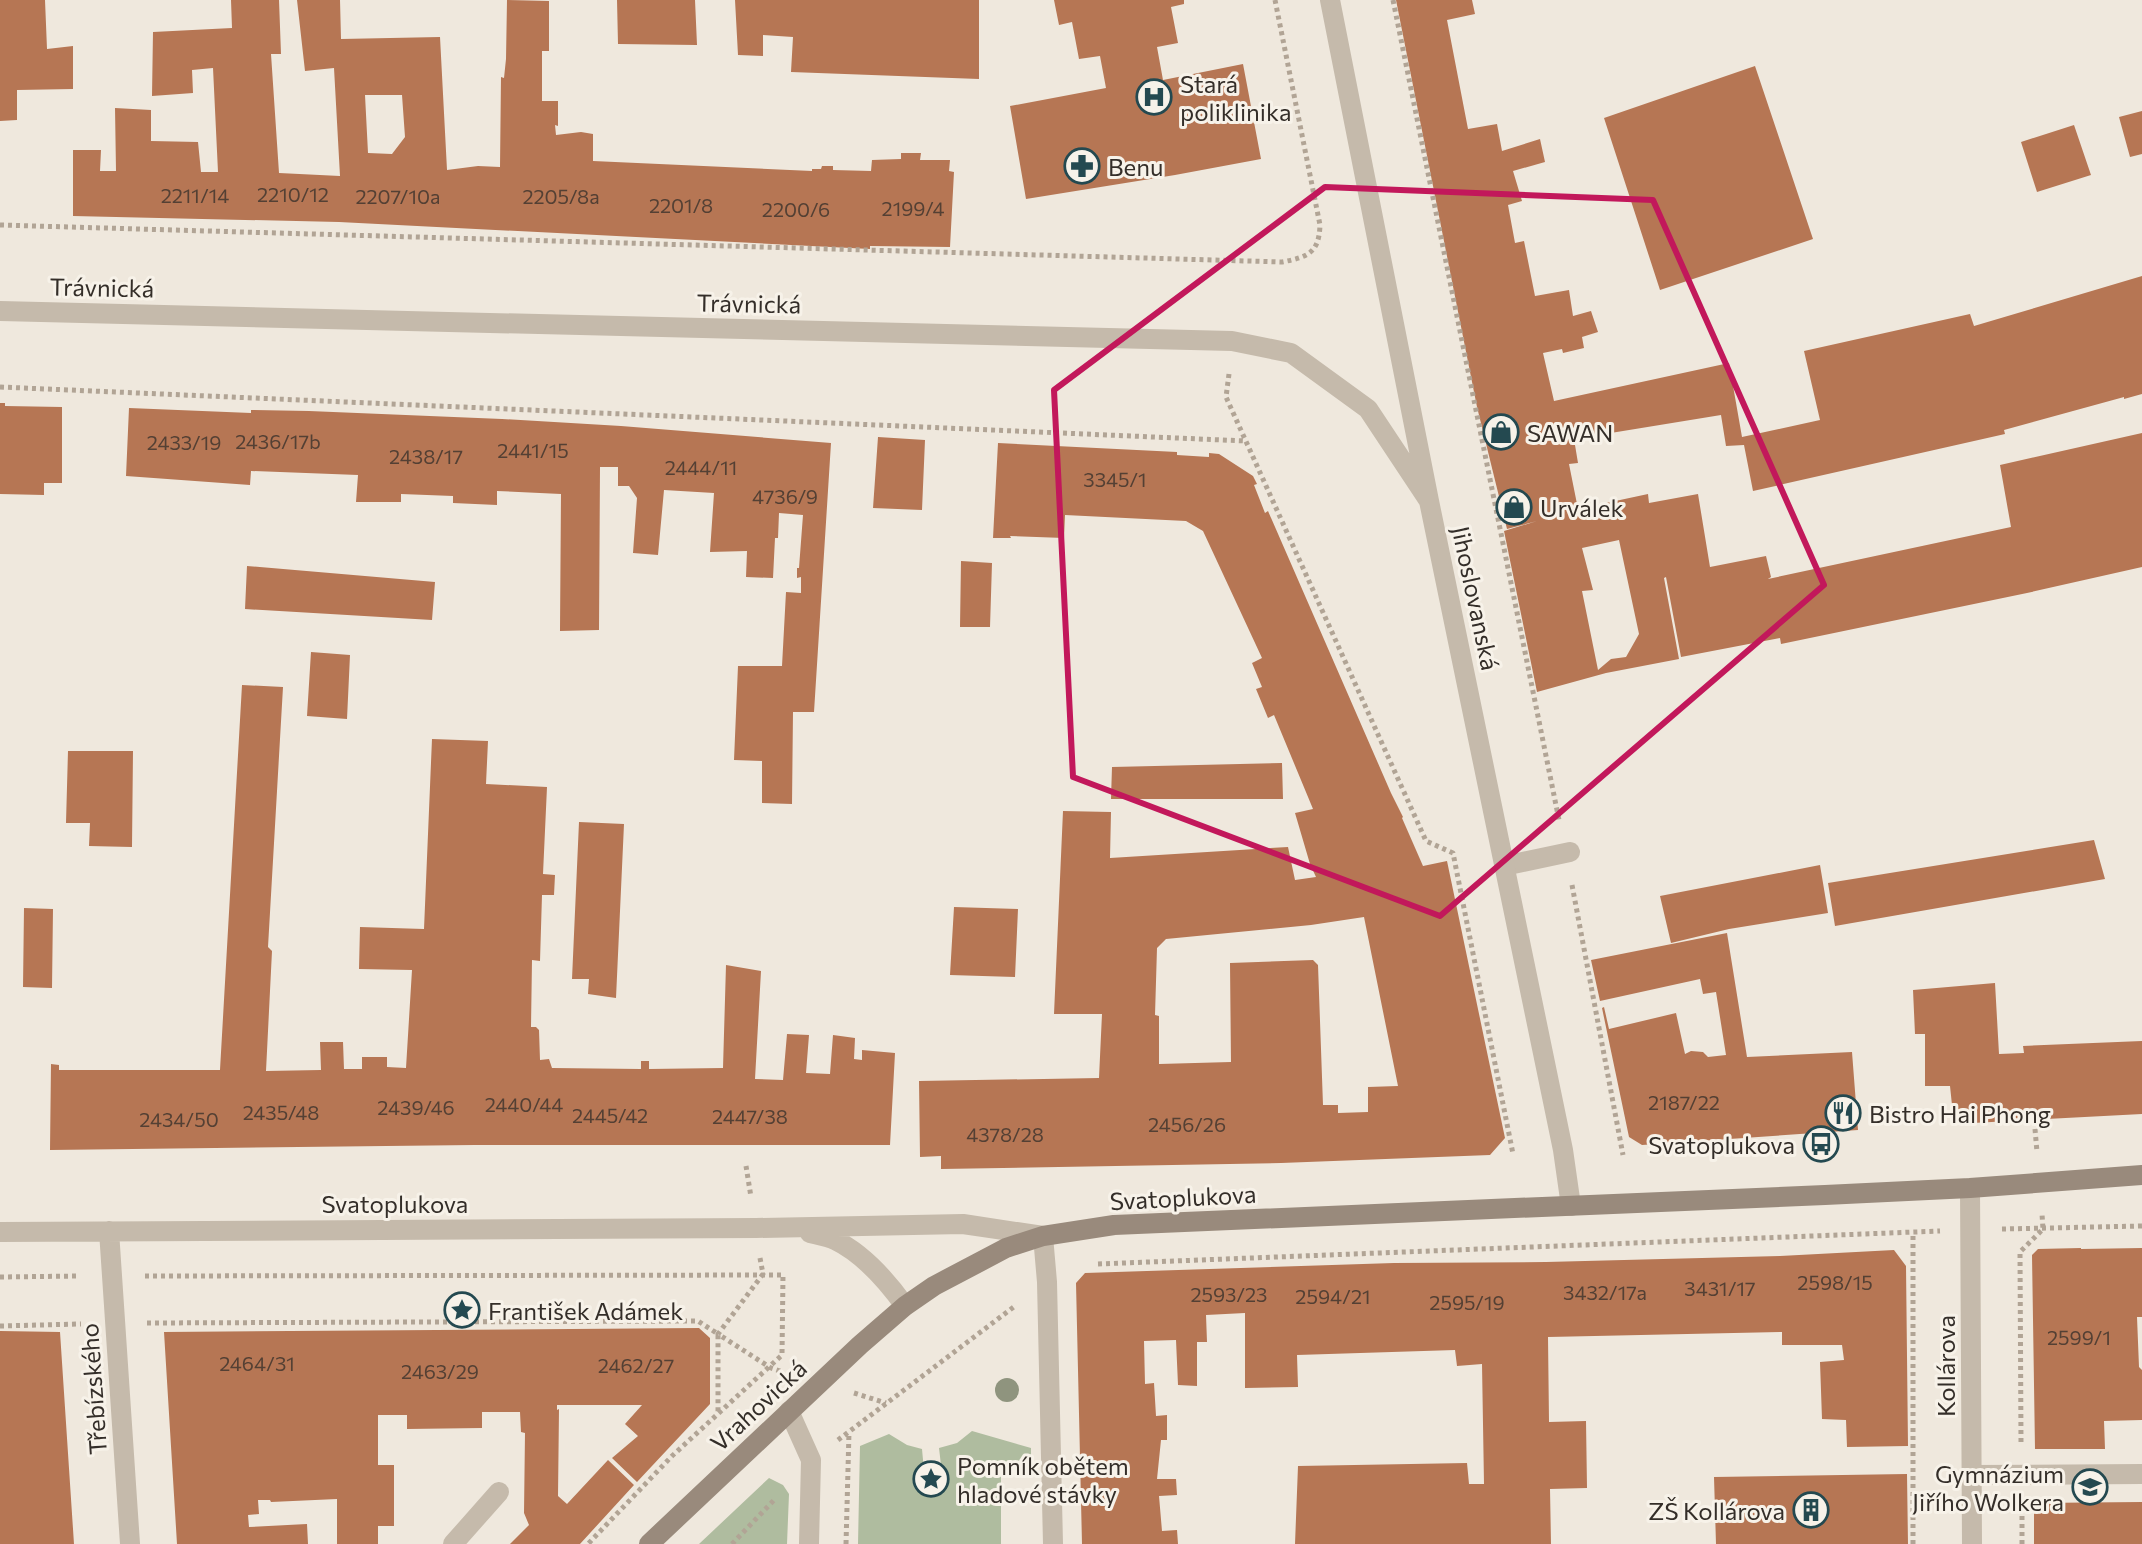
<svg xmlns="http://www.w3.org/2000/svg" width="2142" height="1544" font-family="Commissioner,sans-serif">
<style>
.grass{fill:#afbc9f}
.building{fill:#b67654;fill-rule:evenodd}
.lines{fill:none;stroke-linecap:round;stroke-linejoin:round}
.path{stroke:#b1a495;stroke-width:5;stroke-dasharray:4 4;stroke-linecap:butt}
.lane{stroke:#c5baab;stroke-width:20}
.street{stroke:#c5baab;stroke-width:20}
.secondary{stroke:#998a7c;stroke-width:20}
.tree{fill:#8f947e}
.marked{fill:none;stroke:#c2185b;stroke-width:6;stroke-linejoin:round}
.labels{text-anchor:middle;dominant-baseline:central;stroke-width:6;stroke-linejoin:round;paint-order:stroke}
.number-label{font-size:20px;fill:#544034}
.poi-label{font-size:24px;fill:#342e29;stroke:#f7f2e9;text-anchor:start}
.street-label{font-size:24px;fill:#342e29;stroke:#f7f2e9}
</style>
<rect width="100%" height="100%" fill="#efe8dd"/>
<path class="grass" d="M 972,1431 L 1031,1448 L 1031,1459 L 1001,1467 L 1001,1544 L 858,1544 L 860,1446 L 889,1434 L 907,1445 L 922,1449 L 924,1471 L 920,1472 L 921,1493 L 944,1491 L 939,1448 L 957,1443 Z
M 769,1478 L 783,1485 L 789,1494 L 787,1544 L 699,1544 Z"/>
<path class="building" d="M 0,0 L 45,0 L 47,49 L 73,46 L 73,89 L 17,90 L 17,120 L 0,121 Z
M 231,0 L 279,0 L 281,54 L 271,54 L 279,173 L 340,176 L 334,68 L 305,71 L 297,0 L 340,0 L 341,39 L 440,37 L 447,170 L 478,166 L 500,167 L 501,77 L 504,78 L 506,59 L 507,0 L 549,1 L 549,51 L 542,51 L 542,101 L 558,101 L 558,126 L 555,125 L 556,135 L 581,132 L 593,134 L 593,161 L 812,171 L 812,169 L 821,169 L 822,166 L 833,166 L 833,170 L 871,171 L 872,160 L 901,159 L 901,153 L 921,153 L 920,160 L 950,160 L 949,171 L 954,172 L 950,247 L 870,246 L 870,249 L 339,222 L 73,216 L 73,150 L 101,150 L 100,171 L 116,171 L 115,108 L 151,110 L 151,141 L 198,142 L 201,172 L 218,172 L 213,68 L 192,70 L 193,93 L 152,96 L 153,32 L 232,28 ZM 365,95 L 402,95 L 405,137 L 392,154 L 368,153 Z
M 617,0 L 695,0 L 697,45 L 618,44 Z
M 735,0 L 979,0 L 979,79 L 791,72 L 793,37 L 763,35 L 763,56 L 738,55 Z
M 1054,0 L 1184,0 L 1184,4 L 1171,7 L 1178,43 L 1157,47 L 1163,80 L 1243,64 L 1261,159 L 1175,175 L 1026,199 L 1010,106 L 1106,88 L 1100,56 L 1079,59 L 1072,22 L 1059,25 Z
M 1396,0 L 1472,0 L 1475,14 L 1447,20 L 1468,129 L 1497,124 L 1502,151 L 1540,139 L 1545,162 L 1513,171 L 1522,201 L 1508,205 L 1515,243 L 1524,241 L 1535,296 L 1569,290 L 1573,316 L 1591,311 L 1598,332 L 1582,337 L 1584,348 L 1563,353 L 1562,349 L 1543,353 L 1554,401 L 1729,363 L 1742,437 L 1820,420 L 1804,351 L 1970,314 L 1974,326 L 2142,276 L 2142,394 L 2124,399 L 2124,397 L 2004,430 L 2005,434 L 1753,491 L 1744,445 L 1726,446 L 1721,415 L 1574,439 L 1578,463 L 1569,464 L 1578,509 L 1648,494 L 1649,503 L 1698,494 L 1710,567 L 1766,556 L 1771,577 L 1768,579 L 2011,527 L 2000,465 L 2142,433 L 2142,567 L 2027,593 L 1781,644 L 1780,638 L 1681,657 L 1666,577 L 1664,578 L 1679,659 L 1606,673 L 1537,692 L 1504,531 L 1537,521 L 1507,529 L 1477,407 ZM 1619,540 L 1639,634 L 1626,657 L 1611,659 L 1598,670 L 1582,591 L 1593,590 L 1582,548 Z
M 1755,66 L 1813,239 L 1660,290 L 1604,118 Z
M 2142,111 L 2142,154 L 2130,157 L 2119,117 Z
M 2074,125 L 2091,175 L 2037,192 L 2021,142 Z
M 0,403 L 5,403 L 5,406 L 62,407 L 62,483 L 44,483 L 44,495 L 0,494 Z
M 129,408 L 251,413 L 251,410 L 309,411 L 502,419 L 621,426 L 831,443 L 814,712 L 793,712 L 792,804 L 762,803 L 762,761 L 734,760 L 738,666 L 782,666 L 786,592 L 801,593 L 801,577 L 797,578 L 797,568 L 799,568 L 803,515 L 779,513 L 778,538 L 775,538 L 773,578 L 746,577 L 747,551 L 710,552 L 714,493 L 664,490 L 658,555 L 633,553 L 637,498 L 629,486 L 618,486 L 618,467 L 600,467 L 599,630 L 560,631 L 561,494 L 497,491 L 497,505 L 453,503 L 453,496 L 401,494 L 401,502 L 356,502 L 358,475 L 251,471 L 250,485 L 126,476 Z
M 878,437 L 925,440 L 922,510 L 873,508 Z
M 998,443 L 1177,452 L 1177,455 L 1209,457 L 1209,453 L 1219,454 L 1253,476 L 1257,484 L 1254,485 L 1265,513 L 1268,511 L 1391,793 L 1403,817 L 1402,818 L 1423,866 L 1447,861 L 1505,1138 L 1490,1155 L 1281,1163 L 941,1169 L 941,1156 L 920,1157 L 919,1081 L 1099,1078 L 1102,1014 L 1054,1014 L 1063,811 L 1111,812 L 1110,858 L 1288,847 L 1295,880 L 1316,877 L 1310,864 L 1295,813 L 1313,809 L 1274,715 L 1268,718 L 1256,689 L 1262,687 L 1252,663 L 1262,658 L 1203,531 L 1186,521 L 1065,515 L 1064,538 L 1010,536 L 1011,538 L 993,538 ZM 1364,917 L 1398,1086 L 1368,1087 L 1368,1112 L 1338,1113 L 1338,1105 L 1323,1105 L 1318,965 L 1313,960 L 1230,963 L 1231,1062 L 1159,1064 L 1159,1016 L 1155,1015 L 1157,948 L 1166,939 L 1311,925 Z
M 961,561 L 992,563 L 990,627 L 960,627 Z
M 247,566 L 435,582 L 432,620 L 245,609 Z
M 311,652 L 350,655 L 347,719 L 307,716 Z
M 242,685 L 283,687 L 268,947 L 272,951 L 266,1071 L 321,1070 L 320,1042 L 343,1042 L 344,1069 L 362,1069 L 362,1057 L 387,1057 L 387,1067 L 406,1068 L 412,970 L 359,969 L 360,927 L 424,929 L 432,739 L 488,741 L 486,784 L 547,787 L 543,874 L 555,875 L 554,895 L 542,895 L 540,961 L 532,960 L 531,1027 L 536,1027 L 539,1030 L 540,1060 L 549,1059 L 552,1068 L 641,1069 L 641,1061 L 649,1061 L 649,1069 L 723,1068 L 726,965 L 761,971 L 755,1079 L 783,1080 L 787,1034 L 809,1035 L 806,1073 L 830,1074 L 833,1035 L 855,1038 L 854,1059 L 862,1060 L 862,1050 L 895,1053 L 890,1145 L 474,1145 L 50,1150 L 51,1064 L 59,1065 L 59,1070 L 220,1070 Z
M 68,751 L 133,751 L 132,847 L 89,846 L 90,823 L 66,823 Z
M 1282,763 L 1283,799 L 1111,799 L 1112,767 Z
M 579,822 L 624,824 L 616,998 L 588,994 L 589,979 L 572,979 Z
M 2094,840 L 2105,879 L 1835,926 L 1828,883 Z
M 1820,865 L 1828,913 L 1729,929 L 1671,943 L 1660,896 Z
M 954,907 L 1018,909 L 1015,977 L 950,975 Z
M 24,908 L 53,909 L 52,988 L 23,987 Z
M 1727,933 L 1747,1057 L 1852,1052 L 1858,1130 L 1642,1145 L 1629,1137 L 1602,1008 L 1604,1007 L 1609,1029 L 1676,1013 L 1685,1054 L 1691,1051 L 1703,1052 L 1708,1057 L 1726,1055 L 1716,992 L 1703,994 L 1700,979 L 1600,1001 L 1591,960 Z
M 1995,983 L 1999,1054 L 2024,1053 L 2023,1046 L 2142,1041 L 2142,1114 L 1954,1124 L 1950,1086 L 1925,1086 L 1925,1034 L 1915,1034 L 1913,990 Z
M 2081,1248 L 2081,1249 L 2142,1248 L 2142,1317 L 2137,1317 L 2139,1367 L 2142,1370 L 2142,1420 L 2104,1421 L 2105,1449 L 2035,1449 L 2032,1255 L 2038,1249 Z
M 1894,1250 L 1906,1266 L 1908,1446 L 1847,1447 L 1846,1420 L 1822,1419 L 1820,1362 L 1844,1360 L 1842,1345 L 1782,1345 L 1782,1332 L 1548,1337 L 1549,1422 L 1586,1421 L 1587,1488 L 1550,1489 L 1551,1544 L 1295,1544 L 1298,1466 L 1467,1463 L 1469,1484 L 1484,1484 L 1482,1364 L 1457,1366 L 1455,1350 L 1297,1355 L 1298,1387 L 1245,1388 L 1245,1313 L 1206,1315 L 1207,1342 L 1197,1342 L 1197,1386 L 1178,1385 L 1176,1340 L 1144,1341 L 1145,1384 L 1154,1383 L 1156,1416 L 1167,1415 L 1167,1440 L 1161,1440 L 1157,1479 L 1176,1479 L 1177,1495 L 1159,1496 L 1162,1531 L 1177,1530 L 1178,1544 L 1082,1544 L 1076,1283 L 1085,1273 L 1394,1263 L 1546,1262 L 1780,1256 Z
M 699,1328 L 710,1338 L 710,1404 L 637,1482 L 612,1458 L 638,1436 L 625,1424 L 642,1405 L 557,1405 L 557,1410 L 559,1409 L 558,1496 L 567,1504 L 608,1460 L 634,1485 L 580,1544 L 510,1544 L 529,1525 L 524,1513 L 525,1433 L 521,1432 L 520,1412 L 482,1412 L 482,1428 L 407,1429 L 407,1415 L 378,1415 L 378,1465 L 394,1465 L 394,1526 L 378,1526 L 378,1544 L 337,1544 L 337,1499 L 271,1502 L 270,1500 L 258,1500 L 259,1514 L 248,1515 L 249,1527 L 307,1524 L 308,1544 L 177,1544 L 164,1332 Z
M 0,1331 L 60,1332 L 74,1544 L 0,1544 Z
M 1907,1474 L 1908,1544 L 1716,1544 L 1714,1477 Z
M 2142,1502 L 2142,1544 L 2034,1544 L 2034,1503 Z"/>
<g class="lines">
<path class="path" d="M 1393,0 L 1559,820
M 0,225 L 1282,262 C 1308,257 1319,253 1320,225 L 1275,0
M 1229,374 L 1226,397 L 1426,841 L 1453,853 L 1513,1154
M 0,387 L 1246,441
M 1572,885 L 1623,1155
M 2035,1129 L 2037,1152
M 746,1166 L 751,1197
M 2002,1229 L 2142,1226
M 760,1258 L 763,1274 L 718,1334 L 771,1368 L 783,1372
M 1098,1264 L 1940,1231
M 145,1276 L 783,1275 L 782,1355 L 672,1456 L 588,1544
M 0,1277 L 79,1276
M 147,1323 L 698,1321 L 718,1334 L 718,1413
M 0,1326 L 81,1324
M 854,1393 L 886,1403
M 838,1440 L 1015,1306
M 2021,1442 L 2020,1252 L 2043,1229 L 2042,1214
M 2022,1508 L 2022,1544
M 732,1544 L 776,1498
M 846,1544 L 849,1432
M 1913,1544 L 1913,1232"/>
<path class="lane" d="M 1504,866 L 1570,852
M 1972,1475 L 2142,1474
M 453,1544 L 499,1492"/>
<path class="street" d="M 1330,0 L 1429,501 L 1563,1150 L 1571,1206
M 0,311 L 1232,341 L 1291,353 L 1368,409 L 1429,501
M 1970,1188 L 1972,1544
M 109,1231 L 130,1544
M 0,1232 L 756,1228 L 963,1224 L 1043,1236 L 1047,1282 L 1053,1544
M 810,1233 C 818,1235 828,1237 835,1240 C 864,1254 887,1281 905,1306
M 789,1411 L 811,1460 L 809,1544"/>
<path class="secondary" d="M 649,1544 L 860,1345 L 905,1306 L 934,1286 L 1006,1248 L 1043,1236 L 1114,1225 L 1825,1195 L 1970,1188 L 2142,1175"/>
</g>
<circle class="tree" cx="1007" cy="1390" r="12"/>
<path class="marked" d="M 1325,187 L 1653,200 L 1824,585 L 1440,916 L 1073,777 L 1054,390 Z"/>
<defs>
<symbol id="hospital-ring" viewBox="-11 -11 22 22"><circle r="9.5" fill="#f7f2e9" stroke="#244950" stroke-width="1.5"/><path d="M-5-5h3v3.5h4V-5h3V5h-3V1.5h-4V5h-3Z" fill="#244950"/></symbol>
<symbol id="pharmacy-ring" viewBox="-11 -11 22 22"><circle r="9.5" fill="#f7f2e9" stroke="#244950" stroke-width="1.5"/><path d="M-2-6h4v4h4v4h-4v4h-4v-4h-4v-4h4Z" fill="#244950"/></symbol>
<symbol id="shop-ring" viewBox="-11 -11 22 22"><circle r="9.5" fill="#f7f2e9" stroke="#244950" stroke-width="1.5"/><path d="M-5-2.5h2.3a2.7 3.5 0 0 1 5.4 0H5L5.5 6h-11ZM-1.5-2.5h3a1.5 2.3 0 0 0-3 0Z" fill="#244950"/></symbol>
<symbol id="restaurant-ring" viewBox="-11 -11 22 22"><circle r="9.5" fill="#f7f2e9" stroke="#244950" stroke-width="1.5"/><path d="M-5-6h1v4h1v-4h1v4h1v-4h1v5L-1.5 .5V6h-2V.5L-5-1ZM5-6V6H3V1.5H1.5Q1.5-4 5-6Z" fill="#244950"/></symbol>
<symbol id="bus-ring" viewBox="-11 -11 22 22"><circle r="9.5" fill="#f7f2e9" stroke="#244950" stroke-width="1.5"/><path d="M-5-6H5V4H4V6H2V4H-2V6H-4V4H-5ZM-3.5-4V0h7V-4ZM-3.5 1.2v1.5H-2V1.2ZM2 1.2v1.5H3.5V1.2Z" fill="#244950"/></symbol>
<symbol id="sight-ring" viewBox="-11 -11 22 22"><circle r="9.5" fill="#f7f2e9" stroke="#244950" stroke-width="1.5"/><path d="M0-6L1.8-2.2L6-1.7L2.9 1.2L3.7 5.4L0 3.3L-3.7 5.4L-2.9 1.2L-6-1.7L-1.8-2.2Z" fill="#244950"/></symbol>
<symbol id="school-ring" viewBox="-11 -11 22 22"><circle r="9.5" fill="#f7f2e9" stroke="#244950" stroke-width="1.5"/><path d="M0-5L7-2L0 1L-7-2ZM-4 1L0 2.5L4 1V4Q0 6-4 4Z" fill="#244950"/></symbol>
<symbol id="building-ring" viewBox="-11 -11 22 22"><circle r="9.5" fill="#f7f2e9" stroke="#244950" stroke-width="1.5"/><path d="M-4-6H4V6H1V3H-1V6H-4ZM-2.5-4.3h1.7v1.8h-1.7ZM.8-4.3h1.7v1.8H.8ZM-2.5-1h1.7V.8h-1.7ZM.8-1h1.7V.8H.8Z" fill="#244950"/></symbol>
</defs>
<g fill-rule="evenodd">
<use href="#hospital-ring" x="1134" y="77" width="40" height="40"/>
<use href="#pharmacy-ring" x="1062" y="146" width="40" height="40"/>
<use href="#shop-ring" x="1481" y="412" width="40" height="40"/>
<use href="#shop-ring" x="1494" y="487" width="40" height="40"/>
<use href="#restaurant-ring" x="1823" y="1093" width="40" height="40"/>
<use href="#bus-ring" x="1801" y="1124" width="40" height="40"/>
<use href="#sight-ring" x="442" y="1290" width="40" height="40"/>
<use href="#sight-ring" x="911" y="1459" width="40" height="40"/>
<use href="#school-ring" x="2070" y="1467" width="40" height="40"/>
<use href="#building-ring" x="1791" y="1490" width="40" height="40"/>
</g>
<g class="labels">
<g class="number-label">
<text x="293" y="194">2210/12</text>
<text x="195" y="195">2211/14</text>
<text x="398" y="196">2207/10a</text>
<text x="561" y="196">2205/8a</text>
<text x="681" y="205">2201/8</text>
<text x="913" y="208">2199/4</text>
<text x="796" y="209">2200/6</text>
<text x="278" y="441">2436/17b</text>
<text x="184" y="442">2433/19</text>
<text x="533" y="450">2441/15</text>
<text x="426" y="456">2438/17</text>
<text x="701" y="467">2444/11</text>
<text x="1115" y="479">3345/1</text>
<text x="785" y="496">4736/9</text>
<text x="1684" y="1102">2187/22</text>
<text x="524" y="1104">2440/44</text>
<text x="416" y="1107">2439/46</text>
<text x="281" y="1112">2435/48</text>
<text x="610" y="1115">2445/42</text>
<text x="750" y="1116">2447/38</text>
<text x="179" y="1119">2434/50</text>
<text x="1187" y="1124">2456/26</text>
<text x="1005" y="1134">4378/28</text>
<text x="1835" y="1282">2598/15</text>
<text x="1720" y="1288">3431/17</text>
<text x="1605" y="1292">3432/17a</text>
<text x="1229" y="1294">2593/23</text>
<text x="1333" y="1296">2594/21</text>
<text x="1467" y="1302">2595/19</text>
<text x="2079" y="1337">2599/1</text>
<text x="257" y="1363">2464/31</text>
<text x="636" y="1365">2462/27</text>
<text x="440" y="1371">2463/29</text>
</g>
<g class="poi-label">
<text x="1180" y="83">Stará<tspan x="1180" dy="28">poliklinika</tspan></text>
<text x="1108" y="166">Benu</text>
<text x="1527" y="432">SAWAN</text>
<text x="1540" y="507">Urválek</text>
<text x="1869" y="1113">Bistro Hai Phong</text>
<text x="1795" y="1144" text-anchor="end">Svatoplukova</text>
<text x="488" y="1310">František Adámek</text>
<text x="957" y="1465">Pomník obětem<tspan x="957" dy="28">hladové stávky</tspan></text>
<text x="2064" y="1473" text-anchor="end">Gymnázium<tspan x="2064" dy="28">Jiřího Wolkera</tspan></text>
<text x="1785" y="1510" text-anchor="end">ZŠ Kollárova</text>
</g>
<g class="street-label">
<text transform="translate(102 287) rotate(1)">Trávnická</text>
<text transform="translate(749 303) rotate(1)">Trávnická</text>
<text transform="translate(1476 598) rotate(78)">Jihoslovanská</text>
<text transform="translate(1183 1197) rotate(-3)">Svatoplukova</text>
<text x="395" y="1203">Svatoplukova</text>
<text transform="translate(1945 1366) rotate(-90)">Kollárova</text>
<text transform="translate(93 1389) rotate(-94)">Třebízského</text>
<text transform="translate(758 1405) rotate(-43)">Vrahovická</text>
</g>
</g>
</svg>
